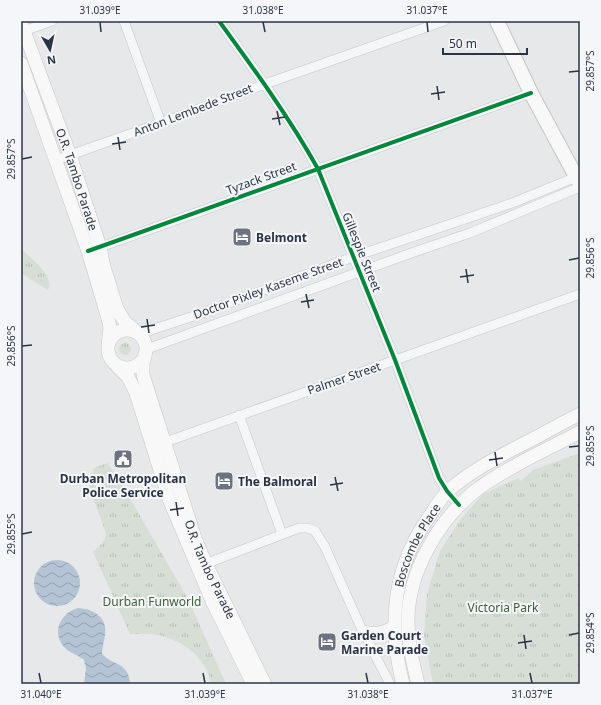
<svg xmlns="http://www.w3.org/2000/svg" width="601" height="705" font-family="'Noto Sans',sans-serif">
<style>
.grass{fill:url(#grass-tufts)}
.water{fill:url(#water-waves)}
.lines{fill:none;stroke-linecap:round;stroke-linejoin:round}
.street-casing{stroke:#c4c6c8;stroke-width:10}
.secondary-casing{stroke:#c4c6c8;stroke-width:14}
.primary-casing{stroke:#c2c5c8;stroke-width:16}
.street{stroke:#f5f6f7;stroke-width:9}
.secondary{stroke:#f8f8f8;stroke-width:13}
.primary{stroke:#f8f8f8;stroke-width:14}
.cycleway-casing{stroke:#f4f6f9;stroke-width:6}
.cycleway{stroke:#00873e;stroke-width:4}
.ticks{fill:none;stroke:#2b3445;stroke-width:1.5}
.labels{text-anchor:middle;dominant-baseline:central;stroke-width:4;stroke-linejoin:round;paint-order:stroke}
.street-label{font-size:12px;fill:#2b3445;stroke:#f4f6f9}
.poi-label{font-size:12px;font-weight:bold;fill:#2b3445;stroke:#f4f6f9;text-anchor:start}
.park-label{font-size:12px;fill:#3f6138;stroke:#f4f6f9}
.neatline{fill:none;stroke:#2b3445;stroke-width:1.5}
.ticks-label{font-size:10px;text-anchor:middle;fill:#2b3445}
</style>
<defs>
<pattern id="grass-tufts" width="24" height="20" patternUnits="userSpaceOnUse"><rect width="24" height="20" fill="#d6ded6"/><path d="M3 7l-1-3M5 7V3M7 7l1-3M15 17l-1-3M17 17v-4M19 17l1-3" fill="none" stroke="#b8bfb9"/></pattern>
<pattern id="water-waves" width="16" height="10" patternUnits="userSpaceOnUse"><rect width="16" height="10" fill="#b4c4d5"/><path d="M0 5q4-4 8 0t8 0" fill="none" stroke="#93a0af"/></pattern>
</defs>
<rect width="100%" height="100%" fill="#e6e8ea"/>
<path class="grass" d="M 21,249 C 31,258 55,276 48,290 L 21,273 Z
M119 349a6 6 0 1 1 12 0a6 6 0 1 1-12 0Z
M 580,453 L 580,684 L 433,684 L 424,636 L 427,594 L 440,551 L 460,520 L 483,494 L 518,478 L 521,481 L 533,470 Z
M 108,463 L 135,507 L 188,599 L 226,684 L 212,684 C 205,657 185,641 158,635 C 149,633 139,634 130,634 L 93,552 C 100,546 105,542 106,533 L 89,487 L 94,468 Z"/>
<path class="water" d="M34 583a23 23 0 1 1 46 0a23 23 0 1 1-46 0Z
M 78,608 C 93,609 108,617 105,635 C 104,642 102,647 102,654 C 113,666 129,662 130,684 L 84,684 L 86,668 L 84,660 C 78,655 70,653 65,648 C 51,633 60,613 78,608 Z"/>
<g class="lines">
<defs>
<path id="street" d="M 124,21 L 161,123
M 219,21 C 254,69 289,117 318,169 L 395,360 L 439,478 L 447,491 L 459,505
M 21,32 L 52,21
M 56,160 L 161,123 L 265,84 L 444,21
M 95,249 L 531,93
M 139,334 L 197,315 L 353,257 L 515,202 L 576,177
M 147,349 L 414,252 L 470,233 L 580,187
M 239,415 L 282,534
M 160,444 L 580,294
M 200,566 L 299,528 L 308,528 L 315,531 L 325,547 L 362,630 L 390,684
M 362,630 C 376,633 381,632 394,625"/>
<g id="secondary">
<path id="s1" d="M 21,23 L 70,155 L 100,247 L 104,267 L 117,309 L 125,322 L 136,331"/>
<path d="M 21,63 L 88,251 L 109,322 L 110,328 L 108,345"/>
<circle cx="127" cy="349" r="19"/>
<path id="s2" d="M 145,357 L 143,363 L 143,375 L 195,538 L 206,564 L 265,684"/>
<path d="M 117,366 L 128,377 L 136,393 L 169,499 L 212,601 L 253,684"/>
<path id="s3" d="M 403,684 C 387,623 393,566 431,514 C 436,506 442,496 449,490 C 471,471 496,458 521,445 C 541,435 560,424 580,414"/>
<path d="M 418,684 C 413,663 408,643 408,621 C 408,571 440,517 479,488 C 510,466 546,450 580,432"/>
</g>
<path id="primary" d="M 497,21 L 531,93 L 580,184"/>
</defs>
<use href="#street" class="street-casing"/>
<use href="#secondary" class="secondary-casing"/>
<use href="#primary" class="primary-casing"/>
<use href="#street" class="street"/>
<use href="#secondary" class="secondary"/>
<use href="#primary" class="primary"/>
<defs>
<path id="cycleway" d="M 219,21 C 254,69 289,117 318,169 L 395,360 L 439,478 L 447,491 L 459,505
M 88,251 L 531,93"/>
</defs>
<use href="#cycleway" class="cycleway-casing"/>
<use href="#cycleway" class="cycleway"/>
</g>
<path class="ticks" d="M 100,22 L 101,32M 263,22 L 265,32M 427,22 L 428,32M 569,72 L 579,71M 437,86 L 439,100M 431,94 L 445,92M 277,111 L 280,125M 272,119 L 285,117M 118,137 L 120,150M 112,144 L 126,142M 22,159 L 32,157M 569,260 L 579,258M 466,269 L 468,283M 460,277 L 474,275M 306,294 L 309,308M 301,302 L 314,300M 147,319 L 149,333M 141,327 L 155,325M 22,346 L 32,345M 569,447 L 579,446M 495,452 L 497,466M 489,460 L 503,458M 335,477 L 338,491M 330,485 L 343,483M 176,502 L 178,516M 170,510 L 184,508M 22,534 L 32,532M 524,635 L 526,649M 569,635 L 579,633M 518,643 L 532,641M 39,673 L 41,683M 203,673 L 205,683M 366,673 L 368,683M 530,673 L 532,683"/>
<defs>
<symbol id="hotel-square" viewBox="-11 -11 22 22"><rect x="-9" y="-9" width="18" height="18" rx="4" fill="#6c737f" stroke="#f4f6f9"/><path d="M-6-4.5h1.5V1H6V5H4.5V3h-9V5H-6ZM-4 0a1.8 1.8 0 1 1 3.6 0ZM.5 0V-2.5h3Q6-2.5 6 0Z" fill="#fff"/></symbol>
<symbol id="civic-square" viewBox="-11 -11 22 22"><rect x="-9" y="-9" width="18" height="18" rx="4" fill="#6c737f" stroke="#f4f6f9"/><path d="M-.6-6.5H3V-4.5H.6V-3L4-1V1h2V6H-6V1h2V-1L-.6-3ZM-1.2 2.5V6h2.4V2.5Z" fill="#fff"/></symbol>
</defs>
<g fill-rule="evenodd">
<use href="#hotel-square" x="231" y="226" width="22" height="22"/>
<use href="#civic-square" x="112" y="448" width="22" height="22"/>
<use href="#hotel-square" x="213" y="470" width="22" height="22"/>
<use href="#hotel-square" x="316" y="631" width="22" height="22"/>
</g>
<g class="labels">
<g class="street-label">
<text transform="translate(193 110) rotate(-21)">Anton Lembede Street</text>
<text transform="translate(261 178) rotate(-20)">Tyzack Street</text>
<text stroke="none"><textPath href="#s1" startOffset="166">O.R. Tambo Parade</textPath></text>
<text transform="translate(362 252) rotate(68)">Gillespie Street</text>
<text transform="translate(268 288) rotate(-20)">Doctor Pixley Kaseme Street</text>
<text transform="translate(344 378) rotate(-19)">Palmer Street</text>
<text stroke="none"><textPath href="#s3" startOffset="144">Boscombe Place</textPath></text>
<text stroke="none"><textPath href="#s2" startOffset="224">O.R. Tambo Parade</textPath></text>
</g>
<g class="poi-label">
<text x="256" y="237">Belmont</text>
<text x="123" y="478" text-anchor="middle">Durban Metropolitan<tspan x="123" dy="14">Police Service</tspan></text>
<text x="238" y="481">The Balmoral</text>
<text x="341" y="635">Garden Court<tspan x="341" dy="14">Marine Parade</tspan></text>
</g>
<g class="park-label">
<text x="152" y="601">Durban Funworld</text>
<text x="503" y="607">Victoria Park</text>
</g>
</g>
<rect width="601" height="705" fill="none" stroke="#f4f6f9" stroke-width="44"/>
<g transform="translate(50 50) rotate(171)" stroke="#f4f6f9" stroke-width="3" paint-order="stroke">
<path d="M0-3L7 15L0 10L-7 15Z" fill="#2b3445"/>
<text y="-6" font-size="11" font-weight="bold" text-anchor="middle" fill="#2b3445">N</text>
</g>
<path d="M443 48v6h84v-6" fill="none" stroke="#2b3445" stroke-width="2"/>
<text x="449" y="48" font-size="12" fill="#2b3445" stroke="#f4f6f9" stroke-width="3" paint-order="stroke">50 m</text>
<rect x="22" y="22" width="557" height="661" class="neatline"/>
<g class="ticks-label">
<text x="100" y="14">31.039°E</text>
<text x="263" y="14">31.038°E</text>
<text x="427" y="14">31.037°E</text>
<text transform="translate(590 71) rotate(-90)" y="4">29.857°S</text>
<text transform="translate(11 159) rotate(-90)" y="4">29.857°S</text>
<text transform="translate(590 258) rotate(-90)" y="4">29.856°S</text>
<text transform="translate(11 346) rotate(-90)" y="4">29.856°S</text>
<text transform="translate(590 446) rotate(-90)" y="4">29.855°S</text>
<text transform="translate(11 534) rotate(-90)" y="4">29.855°S</text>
<text transform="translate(590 633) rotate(-90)" y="4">29.854°S</text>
<text x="41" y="698">31.040°E</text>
<text x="205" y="698">31.039°E</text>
<text x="368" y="698">31.038°E</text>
<text x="532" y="698">31.037°E</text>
</g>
</svg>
